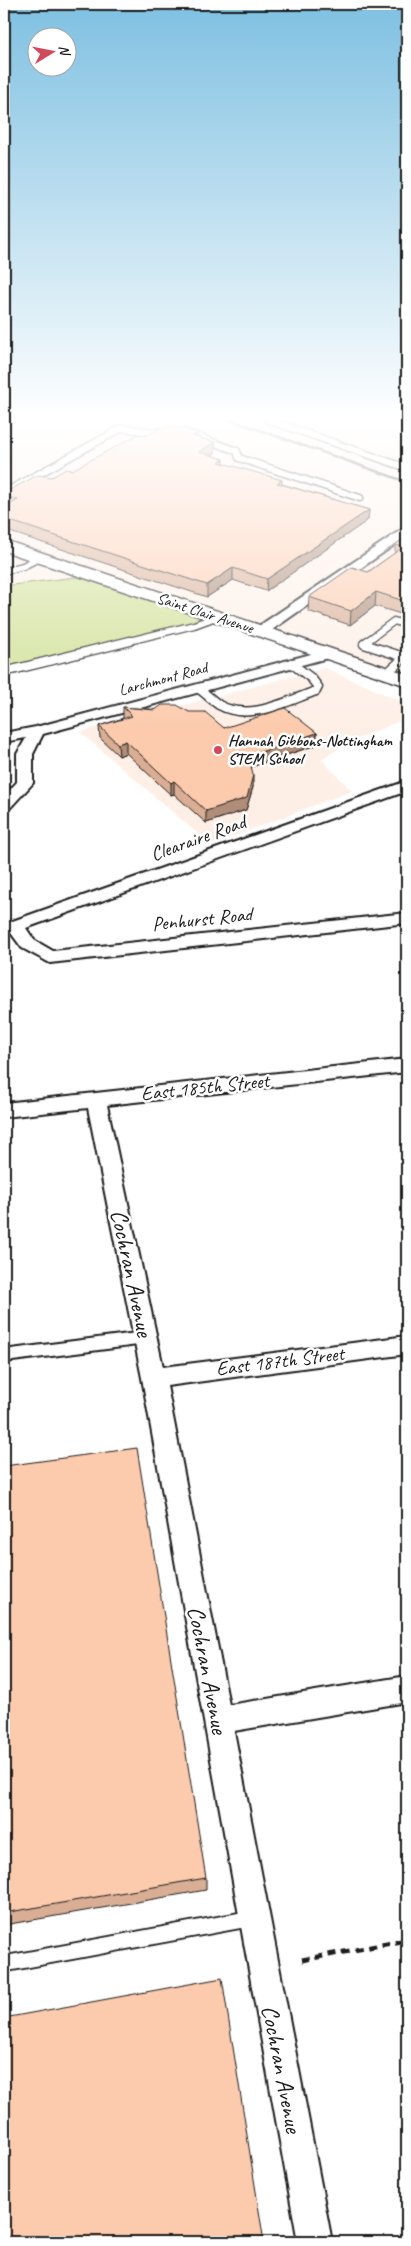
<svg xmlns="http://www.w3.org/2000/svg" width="411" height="2246" font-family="Caveat,sans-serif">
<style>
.built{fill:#feefe6}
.green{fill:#cfe094;stroke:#767e58}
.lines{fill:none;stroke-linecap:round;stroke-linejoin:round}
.lane-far3-casing{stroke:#1c1c1c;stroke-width:9}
.lane-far2-casing{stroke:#1c1c1c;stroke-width:11}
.lane-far1-casing{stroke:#1c1c1c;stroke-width:16}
.lane-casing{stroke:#1c1c1c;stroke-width:19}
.street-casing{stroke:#1c1c1c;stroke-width:4}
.secondary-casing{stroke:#1c1c1c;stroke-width:3}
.path{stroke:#1c1c1c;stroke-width:5;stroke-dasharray:8 5.5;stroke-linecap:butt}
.lane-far3{stroke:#fff;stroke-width:6}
.lane-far2{stroke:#fff;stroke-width:8}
.lane-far1{stroke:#fff;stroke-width:12}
.lane{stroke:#fff;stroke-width:15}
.street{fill:#fff;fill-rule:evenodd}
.secondary{fill:#fff;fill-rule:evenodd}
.rail{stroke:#1c1c1c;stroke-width:2.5}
.wall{fill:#d9ae94;stroke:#1c1c1c}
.shaded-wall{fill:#b08d78;stroke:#1c1c1c}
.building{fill:#fccaac;stroke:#1c1c1c}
.poi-dot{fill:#d1495b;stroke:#fff;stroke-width:2}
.labels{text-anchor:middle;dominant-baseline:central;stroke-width:5;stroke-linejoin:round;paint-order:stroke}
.far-street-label{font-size:16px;fill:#1c1c1c;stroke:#fff}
.far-poi-label{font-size:16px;font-weight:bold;fill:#1c1c1c;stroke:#fff;text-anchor:start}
.street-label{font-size:20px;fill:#1c1c1c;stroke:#fff}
.near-street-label{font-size:24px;fill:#1c1c1c;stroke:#fff}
</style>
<rect width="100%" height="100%" fill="#fff"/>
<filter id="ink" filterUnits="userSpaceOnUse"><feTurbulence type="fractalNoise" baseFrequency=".02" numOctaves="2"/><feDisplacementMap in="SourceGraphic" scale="10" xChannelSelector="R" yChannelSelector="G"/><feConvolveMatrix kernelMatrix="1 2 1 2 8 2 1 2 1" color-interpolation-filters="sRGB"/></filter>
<g filter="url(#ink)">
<path class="built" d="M 4,420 L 407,420 L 407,680 L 92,575 L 4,586 Z
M 325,668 L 407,704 L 407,718 L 350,742 L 321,759 L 352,791 L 211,845 L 80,732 Z"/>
<path class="green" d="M 92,575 L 216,617 L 4,672 L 4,586 Z"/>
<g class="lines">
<defs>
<path id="lane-far3" d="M 268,420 L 407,468
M 185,432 L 237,451 L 239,458 L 360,498
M 4,493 L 122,428 L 151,432 L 168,431
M 4,571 L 23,566 L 41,557
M 125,642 L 194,625 L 216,617
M 366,642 L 394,621 L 407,625"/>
<path id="lane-far2" d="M 368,641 L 364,644 L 407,658
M 4,672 L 130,641
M 387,673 L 407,655
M 198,688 C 205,693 212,700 219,705 C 250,722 287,701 316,691 L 318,687 L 311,678 L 291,663"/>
<path id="lane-far1" d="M 4,1356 L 145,1338"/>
<path id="lane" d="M 4,1964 L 253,1918"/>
<path id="street" d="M 407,526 L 407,536 L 266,634 L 256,634 L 254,631 L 256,628 Z
M 330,649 L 337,653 L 335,656 L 43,734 L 33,754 L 33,783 L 10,808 L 4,810 L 4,796 L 17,782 L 17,754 L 26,738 L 4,742 L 4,733 L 36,727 Z
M 407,781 L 407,791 L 26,928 L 34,940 L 53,951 L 407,913 L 407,923 L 50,963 L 22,948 L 11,933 L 4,935 L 4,924 Z
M 407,1059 L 407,1072 L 107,1105 L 163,1367 L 407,1336 L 407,1354 L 167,1386 L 229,1705 L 407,1676 L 407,1702 L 234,1731 L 332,2242 L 298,2242 L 142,1378 L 88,1108 L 4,1117 L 4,1103 Z"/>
<path id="secondary" d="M 4,540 L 407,674 L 407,686 L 4,551 Z"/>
</defs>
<use href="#lane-far3" class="lane-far3-casing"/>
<use href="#lane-far2" class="lane-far2-casing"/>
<use href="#lane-far1" class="lane-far1-casing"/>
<use href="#lane" class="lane-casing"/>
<use href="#street" class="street-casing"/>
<use href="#secondary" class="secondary-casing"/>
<path class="path" d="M 302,1960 L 407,1940"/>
<use href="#lane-far3" class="lane-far3"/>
<use href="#lane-far2" class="lane-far2"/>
<use href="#lane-far1" class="lane-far1"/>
<use href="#lane" class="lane"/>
<use href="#street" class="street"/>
<use href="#secondary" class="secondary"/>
<path class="rail" d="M 231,420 L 407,482"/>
</g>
<path class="wall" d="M 146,436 L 198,438 L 215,442 L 215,453 L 211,455 L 224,459 L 224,464 L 282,480 L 282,484 L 369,510 L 368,520 L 266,591 L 233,580 L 207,597 L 4,530 L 4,508 L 6,506 L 4,506 L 4,493 L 72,470 Z
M 407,536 L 407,616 L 375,606 L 350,625 L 308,611 L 309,597 L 368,572 L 395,553 L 395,545 Z
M 123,707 L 189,712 L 224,728 L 317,733 L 316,745 L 251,767 L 253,787 L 246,810 L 206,823 L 174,794 L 171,795 L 126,753 L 119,756 L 100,738 L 99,726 L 123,718 Z
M 4,1466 L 206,1878 L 206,1890 L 4,1925 Z"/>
<path class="shaded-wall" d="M 198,433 L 198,443 L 192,436 Z
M 215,442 L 215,453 L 199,462 L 199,452 Z
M 224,459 L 224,469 L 219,462 Z
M 369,510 L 368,520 L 266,591 L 267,579 Z
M 233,568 L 233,580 L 207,597 L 207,585 Z
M 376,592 L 375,606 L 350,625 L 351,611 Z
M 317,733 L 316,745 L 248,768 L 249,756 Z
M 126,741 L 126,753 L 119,756 L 118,744 Z
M 253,775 L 253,787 L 246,810 L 206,823 L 206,811 Z
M 174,781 L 174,794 L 171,795 L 171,783 Z"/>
<path class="building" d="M 164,426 L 173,426 L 198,433 L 192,436 L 215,442 L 199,452 L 224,459 L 219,462 L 282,480 L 277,483 L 369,510 L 267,579 L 233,568 L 207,585 L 4,519 L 4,508 L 18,500 L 4,495 L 4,493 L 38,475 L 52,477 L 66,469 L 72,470 L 139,434 L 146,436 Z
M 407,536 L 407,602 L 376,592 L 351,611 L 309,597 L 352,567 L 368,572 L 403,547 L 395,545 Z
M 162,705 L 177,705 L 189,712 L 205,712 L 224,728 L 285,708 L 317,733 L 249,756 L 253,775 L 247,798 L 206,811 L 174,781 L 171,783 L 126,741 L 118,744 L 99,726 L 132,716 L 123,707 L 155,710 Z
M 137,1448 L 206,1878 L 4,1913 L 4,1466 Z
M 222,1978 L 264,2242 L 4,2242 L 4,2018 Z"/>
</g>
<linearGradient id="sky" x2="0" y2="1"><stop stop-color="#7ec0e1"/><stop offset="0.57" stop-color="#fff"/><stop offset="1" stop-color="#fff" stop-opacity="0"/></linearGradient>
<rect width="411" height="734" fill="url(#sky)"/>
<circle class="poi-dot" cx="218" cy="750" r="5"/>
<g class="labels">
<g class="far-street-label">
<text transform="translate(205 613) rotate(18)">Saint Clair Avenue</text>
<text transform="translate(163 679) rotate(-15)">Larchmont Road</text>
</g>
<g class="far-poi-label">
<text x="228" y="741">Hannah Gibbons-Nottingham<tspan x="228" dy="18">STEM School</tspan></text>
</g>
<g class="street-label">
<text transform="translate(198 838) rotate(-20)">Clearaire Road</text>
<text transform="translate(202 919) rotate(-6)">Penhurst Road</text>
<text transform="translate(205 1087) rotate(-6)">East 185th Street</text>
<text transform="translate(280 1361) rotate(-7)">East 187th Street</text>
</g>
<g class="near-street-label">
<text transform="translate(132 1273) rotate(78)">Cochran Avenue</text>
<text transform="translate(208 1670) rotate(79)">Cochran Avenue</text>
<text transform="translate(282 2069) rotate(79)">Cochran Avenue</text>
</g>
</g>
<rect width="411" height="2246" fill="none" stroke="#fff" stroke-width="20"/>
<rect x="10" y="10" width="391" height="2226" fill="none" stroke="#1c1c1c" stroke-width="2" filter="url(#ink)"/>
<g transform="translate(52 52) rotate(80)"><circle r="24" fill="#ffffff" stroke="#a4a4a4"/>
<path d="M0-4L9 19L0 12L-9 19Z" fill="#d1495b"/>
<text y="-8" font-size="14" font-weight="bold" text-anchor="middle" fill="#1c1c1c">N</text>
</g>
</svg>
